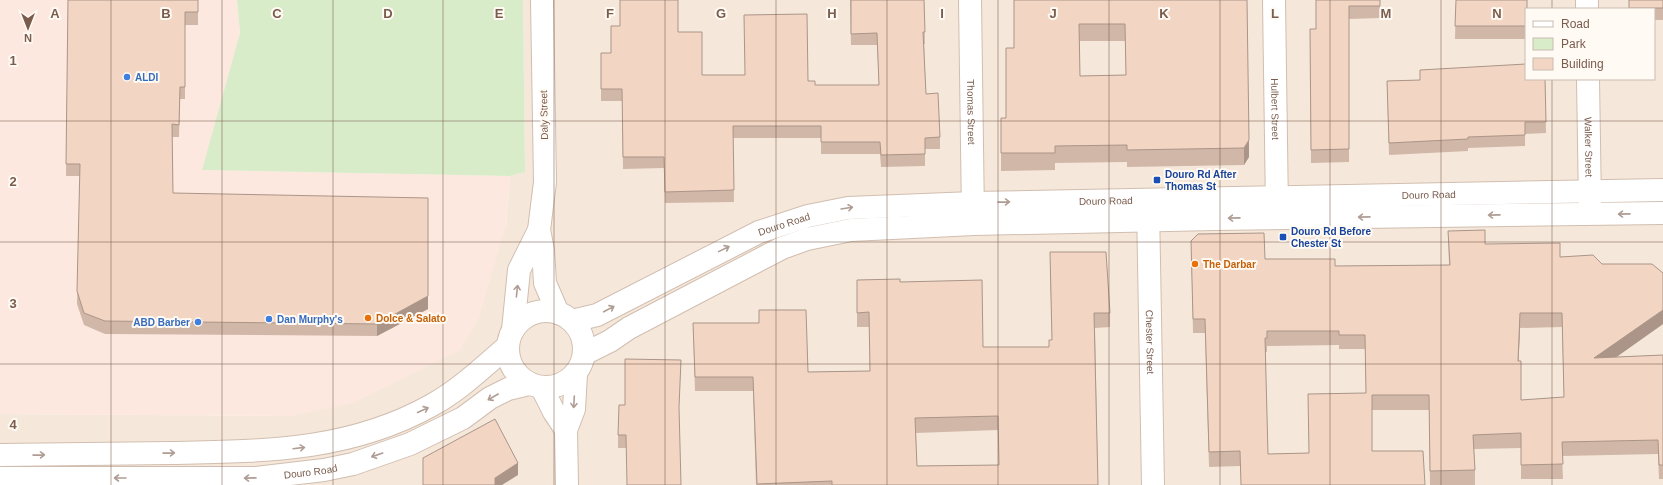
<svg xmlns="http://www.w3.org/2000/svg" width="1663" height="485" font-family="Arial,sans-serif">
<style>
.residential{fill:#f5e8da;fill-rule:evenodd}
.commercial{fill:#fde8e0}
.green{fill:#d8ecc9}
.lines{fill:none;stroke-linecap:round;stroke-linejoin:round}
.minor-casing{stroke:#d1beb0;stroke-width:24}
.minor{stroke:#fff;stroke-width:22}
.wall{fill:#d1b7a8;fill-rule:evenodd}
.shaded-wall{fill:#aa9588}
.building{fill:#f3d5c3;stroke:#aa9588;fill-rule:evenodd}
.oneway{stroke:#af9d94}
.grid{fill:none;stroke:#7a5c4d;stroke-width:1;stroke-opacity:0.55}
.shop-dot{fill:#3f7fe0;stroke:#fffaf3;stroke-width:1.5}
.transit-dot{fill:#1a4fb4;stroke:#fffaf3;stroke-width:1.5}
.food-dot{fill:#e8710a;stroke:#fffaf3;stroke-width:1.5}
.labels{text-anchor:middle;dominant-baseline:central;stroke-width:4;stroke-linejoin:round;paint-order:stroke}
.shop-label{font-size:10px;font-weight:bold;fill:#366cbe;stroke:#fffaf3;text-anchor:start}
.street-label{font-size:10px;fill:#7a5c4d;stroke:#fffaf3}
.transit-label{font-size:10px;font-weight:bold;fill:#164399;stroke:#fffaf3;text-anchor:start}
.food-label{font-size:10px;font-weight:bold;fill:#c56008;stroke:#fffaf3;text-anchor:start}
.grid-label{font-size:13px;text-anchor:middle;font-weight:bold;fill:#7a5c4d;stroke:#fffaf3;stroke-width:4;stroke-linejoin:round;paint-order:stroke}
</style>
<rect width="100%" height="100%" fill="#fdf6ec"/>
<path class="residential" d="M 523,0 L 1663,0 L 1663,485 L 0,485 L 0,414 L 292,416 L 506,225 L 510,176 L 525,172 ZM 1526,9 L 1654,9 L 1654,79 L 1526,79 Z"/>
<path class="commercial" d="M 0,0 L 237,0 L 240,33 L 203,170 L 510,176 L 506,225 L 478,320 L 460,350 L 353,403 L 292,416 L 0,414 Z"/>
<path class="green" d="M 237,0 L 523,0 L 525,172 L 510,176 L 202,170 L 240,33 Z"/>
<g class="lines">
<defs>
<g id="minor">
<path id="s1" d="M 970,0 L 973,217"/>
<path id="s2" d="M 1274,0 L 1277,210"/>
<path d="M 1587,0 L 1587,9"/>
<path id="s3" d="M 1588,79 L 1590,205"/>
<path id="s4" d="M 1148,206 L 1153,485"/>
<path d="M 539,230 L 543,250 L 545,283 L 558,313"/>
<circle cx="546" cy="349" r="38"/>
<path id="s5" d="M 572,321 L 597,315 L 759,232 L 808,216 L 848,208 L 973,203 L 1663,190"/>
<path d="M 513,330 L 519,270 L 539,230 L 545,182 L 542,0"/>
<path d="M 584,354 L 610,341 L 629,328 L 782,248 L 807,239 L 851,230 L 974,224 L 1215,219 L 1663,213"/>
<path d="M 542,388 L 554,412 L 566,430"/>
<path d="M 0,455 C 57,454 113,454 170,453 C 262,451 348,452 432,405 C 461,389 483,367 508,346"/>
<path id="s6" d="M 0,478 L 256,478 L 324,470 L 353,464 L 410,444 L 463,418 L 490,398 L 508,389 L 529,384"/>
<path d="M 567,485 L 566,430 L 574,409 L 576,374"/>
</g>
</defs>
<use href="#minor" class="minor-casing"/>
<use href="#minor" class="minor"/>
</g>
<path class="wall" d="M 68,0 L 198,0 L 198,25 L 185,25 L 185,99 L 180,99 L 179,137 L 172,137 L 173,193 L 428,309 L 377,336 L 105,334 L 84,325 L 77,304 L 80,176 L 66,176 Z
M 850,0 L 924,0 L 925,44 L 924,44 L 926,94 L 940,137 L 940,149 L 925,149 L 925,166 L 881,167 L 880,154 L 821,154 L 821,138 L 733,138 L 734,202 L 665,203 L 664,168 L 623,169 L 622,101 L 601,101 L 601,53 L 611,53 L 678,32 L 702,75 L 808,81 L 815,85 L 879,85 L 877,45 L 851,45 Z
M 1014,0 L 1247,0 L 1249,157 L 1244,165 L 1127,167 L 1127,162 L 1055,163 L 1055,170 L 1001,171 L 1001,118 L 1006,118 L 1014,48 ZM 1080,41 L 1125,41 L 1126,75 L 1080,76 Z
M 1316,0 L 1380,0 L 1380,18 L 1349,19 L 1349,162 L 1311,163 L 1310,29 L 1316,29 Z
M 1456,0 L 1526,9 L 1526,39 L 1455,39 Z
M 1629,0 L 1663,0 L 1663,20 L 1654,20 L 1654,9 L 1629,9 Z
M 1420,70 L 1545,79 L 1546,133 L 1525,134 L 1525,146 L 1468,148 L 1468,151 L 1389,155 L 1387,81 L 1420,80 Z
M 1448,231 L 1485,244 L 1560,257 L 1663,324 L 1616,357 L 1663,355 L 1663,479 L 1659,479 L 1658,454 L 1562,456 L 1563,479 L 1521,479 L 1521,448 L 1474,449 L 1475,470 L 1475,485 L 1430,485 L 1429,410 L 1372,410 L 1372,451 L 1240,466 L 1209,467 L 1205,333 L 1193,333 L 1191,241 L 1265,259 L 1335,266 L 1449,265 ZM 1562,327 L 1564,397 L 1521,400 L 1518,361 L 1520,328 ZM 1339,345 L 1339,349 L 1365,349 L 1366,393 L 1309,453 L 1268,454 L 1265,352 L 1267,352 L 1267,346 Z
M 1050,267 L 1110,313 L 1110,327 L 1095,328 L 1098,485 L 756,485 L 753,391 L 695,391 L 693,323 L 808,372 L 870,371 L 869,327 L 857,327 L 857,280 L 900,282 L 983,347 L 1049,347 L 1052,340 ZM 998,430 L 999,465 L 917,466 L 916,433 Z
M 681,373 L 626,448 L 618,448 L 618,435 L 625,405 Z"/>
<path class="shaded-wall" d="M 1249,140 L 1249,157 L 1244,165 L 1244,148 Z
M 428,296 L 428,309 L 377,336 L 377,324 Z
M 1663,310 L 1663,324 L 1594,373 L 1594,358 Z
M 1520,313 L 1520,328 L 1518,375 L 1518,361 Z
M 518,463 L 518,475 L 502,485 L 495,485 L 495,478 Z"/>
<path class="building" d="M 68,0 L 198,0 L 198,12 L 185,12 L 185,87 L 180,87 L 179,125 L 172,124 L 173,193 L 428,198 L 428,296 L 377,324 L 105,321 L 84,313 L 77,291 L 80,164 L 66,164 Z
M 620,0 L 678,0 L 678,32 L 702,32 L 702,75 L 745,75 L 744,15 L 807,14 L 808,81 L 815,81 L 815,85 L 879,85 L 877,33 L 851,34 L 851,0 L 924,0 L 925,32 L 923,32 L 926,94 L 938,93 L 940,137 L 925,138 L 925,154 L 881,155 L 880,142 L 821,142 L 821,126 L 733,126 L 734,190 L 665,192 L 664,157 L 623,157 L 622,89 L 601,89 L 601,53 L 611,53 L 611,26 L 620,26 Z
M 1014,0 L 1247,0 L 1249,140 L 1244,148 L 1127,150 L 1127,145 L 1055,146 L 1055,153 L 1001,153 L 1001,118 L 1006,118 L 1006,48 L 1014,48 ZM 1079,24 L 1125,24 L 1126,75 L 1080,76 Z
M 1316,0 L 1380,0 L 1380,6 L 1349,6 L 1349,149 L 1311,150 L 1310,29 L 1316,29 Z
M 1456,0 L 1527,0 L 1527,9 L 1526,9 L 1526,26 L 1455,26 Z
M 1629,0 L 1663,0 L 1663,8 L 1629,8 Z
M 1526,64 L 1526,79 L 1545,79 L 1546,122 L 1525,122 L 1525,135 L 1468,137 L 1468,139 L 1389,143 L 1387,81 L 1420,80 L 1420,70 Z
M 1485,230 L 1485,244 L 1560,243 L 1560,257 L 1593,255 L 1602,264 L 1652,264 L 1663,273 L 1663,310 L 1594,358 L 1663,355 L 1663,465 L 1659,465 L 1658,440 L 1562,442 L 1563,464 L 1521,465 L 1521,433 L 1473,435 L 1475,470 L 1430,471 L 1429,395 L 1372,395 L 1372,451 L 1423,451 L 1425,485 L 1241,485 L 1240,451 L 1209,452 L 1205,319 L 1193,319 L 1191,241 L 1198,234 L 1264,233 L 1265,259 L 1335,259 L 1335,266 L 1450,265 L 1448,231 ZM 1520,313 L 1562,313 L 1564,397 L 1521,400 L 1521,361 L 1518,361 ZM 1267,331 L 1339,331 L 1339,335 L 1365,335 L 1366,393 L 1308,394 L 1309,453 L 1268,454 L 1265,338 L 1267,338 Z
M 1050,252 L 1106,252 L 1110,313 L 1094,313 L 1098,485 L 832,485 L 832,481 L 757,484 L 753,377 L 695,377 L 693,323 L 759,323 L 759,310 L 806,310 L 808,372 L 870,371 L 869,312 L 857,313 L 857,280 L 900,279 L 900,282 L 982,280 L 983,347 L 1049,347 L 1049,340 L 1052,340 ZM 998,416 L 999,465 L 917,466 L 915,418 Z
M 625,359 L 681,360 L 679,407 L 681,485 L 627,485 L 626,435 L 618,435 L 619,405 L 625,405 Z
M 495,419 L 518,463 L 495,478 L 495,485 L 423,485 L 423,458 Z"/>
<defs><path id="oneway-shaft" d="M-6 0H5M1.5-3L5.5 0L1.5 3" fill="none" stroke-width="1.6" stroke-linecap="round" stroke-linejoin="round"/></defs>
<g class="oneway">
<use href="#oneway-shaft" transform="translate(1004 202) rotate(-1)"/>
<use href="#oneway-shaft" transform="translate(847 208) rotate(-9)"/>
<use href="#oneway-shaft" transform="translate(1624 214) rotate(179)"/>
<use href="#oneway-shaft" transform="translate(1494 215) rotate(179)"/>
<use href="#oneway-shaft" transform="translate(1364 217) rotate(179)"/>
<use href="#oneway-shaft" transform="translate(1234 218) rotate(179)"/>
<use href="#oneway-shaft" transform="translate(724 249) rotate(-26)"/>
<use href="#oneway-shaft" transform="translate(517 291) rotate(-84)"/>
<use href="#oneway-shaft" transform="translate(609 309) rotate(-28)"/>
<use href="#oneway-shaft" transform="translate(493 397) rotate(150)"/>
<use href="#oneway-shaft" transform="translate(574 402) rotate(93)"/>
<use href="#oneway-shaft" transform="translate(423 410) rotate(-24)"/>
<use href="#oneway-shaft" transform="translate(299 448) rotate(-7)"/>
<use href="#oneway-shaft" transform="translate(169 453) rotate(-1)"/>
<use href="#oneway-shaft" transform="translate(39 455) rotate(-1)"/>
<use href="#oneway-shaft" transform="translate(377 455) rotate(161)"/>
<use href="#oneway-shaft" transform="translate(120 478) rotate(180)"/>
<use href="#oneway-shaft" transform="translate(250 478) rotate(179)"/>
</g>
<path class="grid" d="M 111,0 L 111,485M 222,0 L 222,485M 333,0 L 333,485M 443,0 L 443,485M 554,0 L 554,485M 665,0 L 665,485M 776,0 L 776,485M 887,0 L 887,485M 998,0 L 998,485M 1109,0 L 1109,485M 1220,0 L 1220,485M 1330,0 L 1330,485M 1441,0 L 1441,485M 1552,0 L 1552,9M 1552,79 L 1552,485M 0,121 L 1663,121M 0,242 L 1663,242M 0,364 L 1663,364"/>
<g class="shop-dot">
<circle cx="127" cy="77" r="4"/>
<circle cx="269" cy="319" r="4"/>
<circle cx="198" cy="322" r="4"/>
</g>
<g class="transit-dot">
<rect x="1153" y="176" width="8" height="8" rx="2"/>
<rect x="1279" y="233" width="8" height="8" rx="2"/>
</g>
<g class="food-dot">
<circle cx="1195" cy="264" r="4"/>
<circle cx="368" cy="318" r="4"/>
</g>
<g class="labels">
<g class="shop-label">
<text x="135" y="77">ALDI</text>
<text x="277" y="319">Dan Murphy's</text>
<text x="190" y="322" text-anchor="end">ABD Barber</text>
</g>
<g class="street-label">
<text stroke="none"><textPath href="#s2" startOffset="109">Hulbert Street</textPath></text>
<text stroke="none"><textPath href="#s1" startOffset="112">Thomas Street</textPath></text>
<text transform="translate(544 115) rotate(-91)">Daly Street</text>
<text stroke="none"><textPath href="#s3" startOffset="68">Walker Street</textPath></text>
<text stroke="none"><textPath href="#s5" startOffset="881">Douro Road</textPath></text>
<text stroke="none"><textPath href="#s5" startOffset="558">Douro Road</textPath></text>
<text stroke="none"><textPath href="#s5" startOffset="234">Douro Road</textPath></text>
<text stroke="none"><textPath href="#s4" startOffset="136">Chester Street</textPath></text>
<text stroke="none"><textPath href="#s6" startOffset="311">Douro Road</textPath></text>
</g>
<g class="transit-label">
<text x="1165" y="174">Douro Rd After<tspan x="1165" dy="12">Thomas St</tspan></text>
<text x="1291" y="231">Douro Rd Before<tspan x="1291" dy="12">Chester St</tspan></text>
</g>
<g class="food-label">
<text x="1203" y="264">The Darbar</text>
<text x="376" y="318">Dolce &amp; Salato</text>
</g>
</g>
<g class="grid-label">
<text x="55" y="18">A</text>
<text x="166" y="18">B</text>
<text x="277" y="18">C</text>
<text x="388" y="18">D</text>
<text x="499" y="18">E</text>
<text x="610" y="18">F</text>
<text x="721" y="18">G</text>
<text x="832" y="18">H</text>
<text x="942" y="18">I</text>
<text x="1053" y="18">J</text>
<text x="1164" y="18">K</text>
<text x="1275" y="18">L</text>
<text x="1386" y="18">M</text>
<text x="1497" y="18">N</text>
<text x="13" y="65">1</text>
<text x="13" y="186">2</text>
<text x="13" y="308">3</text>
<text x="13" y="429">4</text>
</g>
<rect x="1525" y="8" width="130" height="72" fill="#fffaf3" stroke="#cabbb1"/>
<rect x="1533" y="21" width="20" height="6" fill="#ffffff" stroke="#cabbb1"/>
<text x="1561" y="28" font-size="12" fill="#7a5c4d">Road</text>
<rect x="1533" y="38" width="20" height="12" fill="#d8ecc9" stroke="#cabbb1"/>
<text x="1561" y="48" font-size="12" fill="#7a5c4d">Park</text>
<rect x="1533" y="58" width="20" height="12" fill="#f3d5c3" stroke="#cabbb1"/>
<text x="1561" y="68" font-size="12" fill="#7a5c4d">Building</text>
<g transform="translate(28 28) rotate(180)" stroke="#fffaf3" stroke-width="3" paint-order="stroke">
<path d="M0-3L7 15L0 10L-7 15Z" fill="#7a5c4d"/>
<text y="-6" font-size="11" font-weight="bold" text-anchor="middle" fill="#7a5c4d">N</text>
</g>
</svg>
